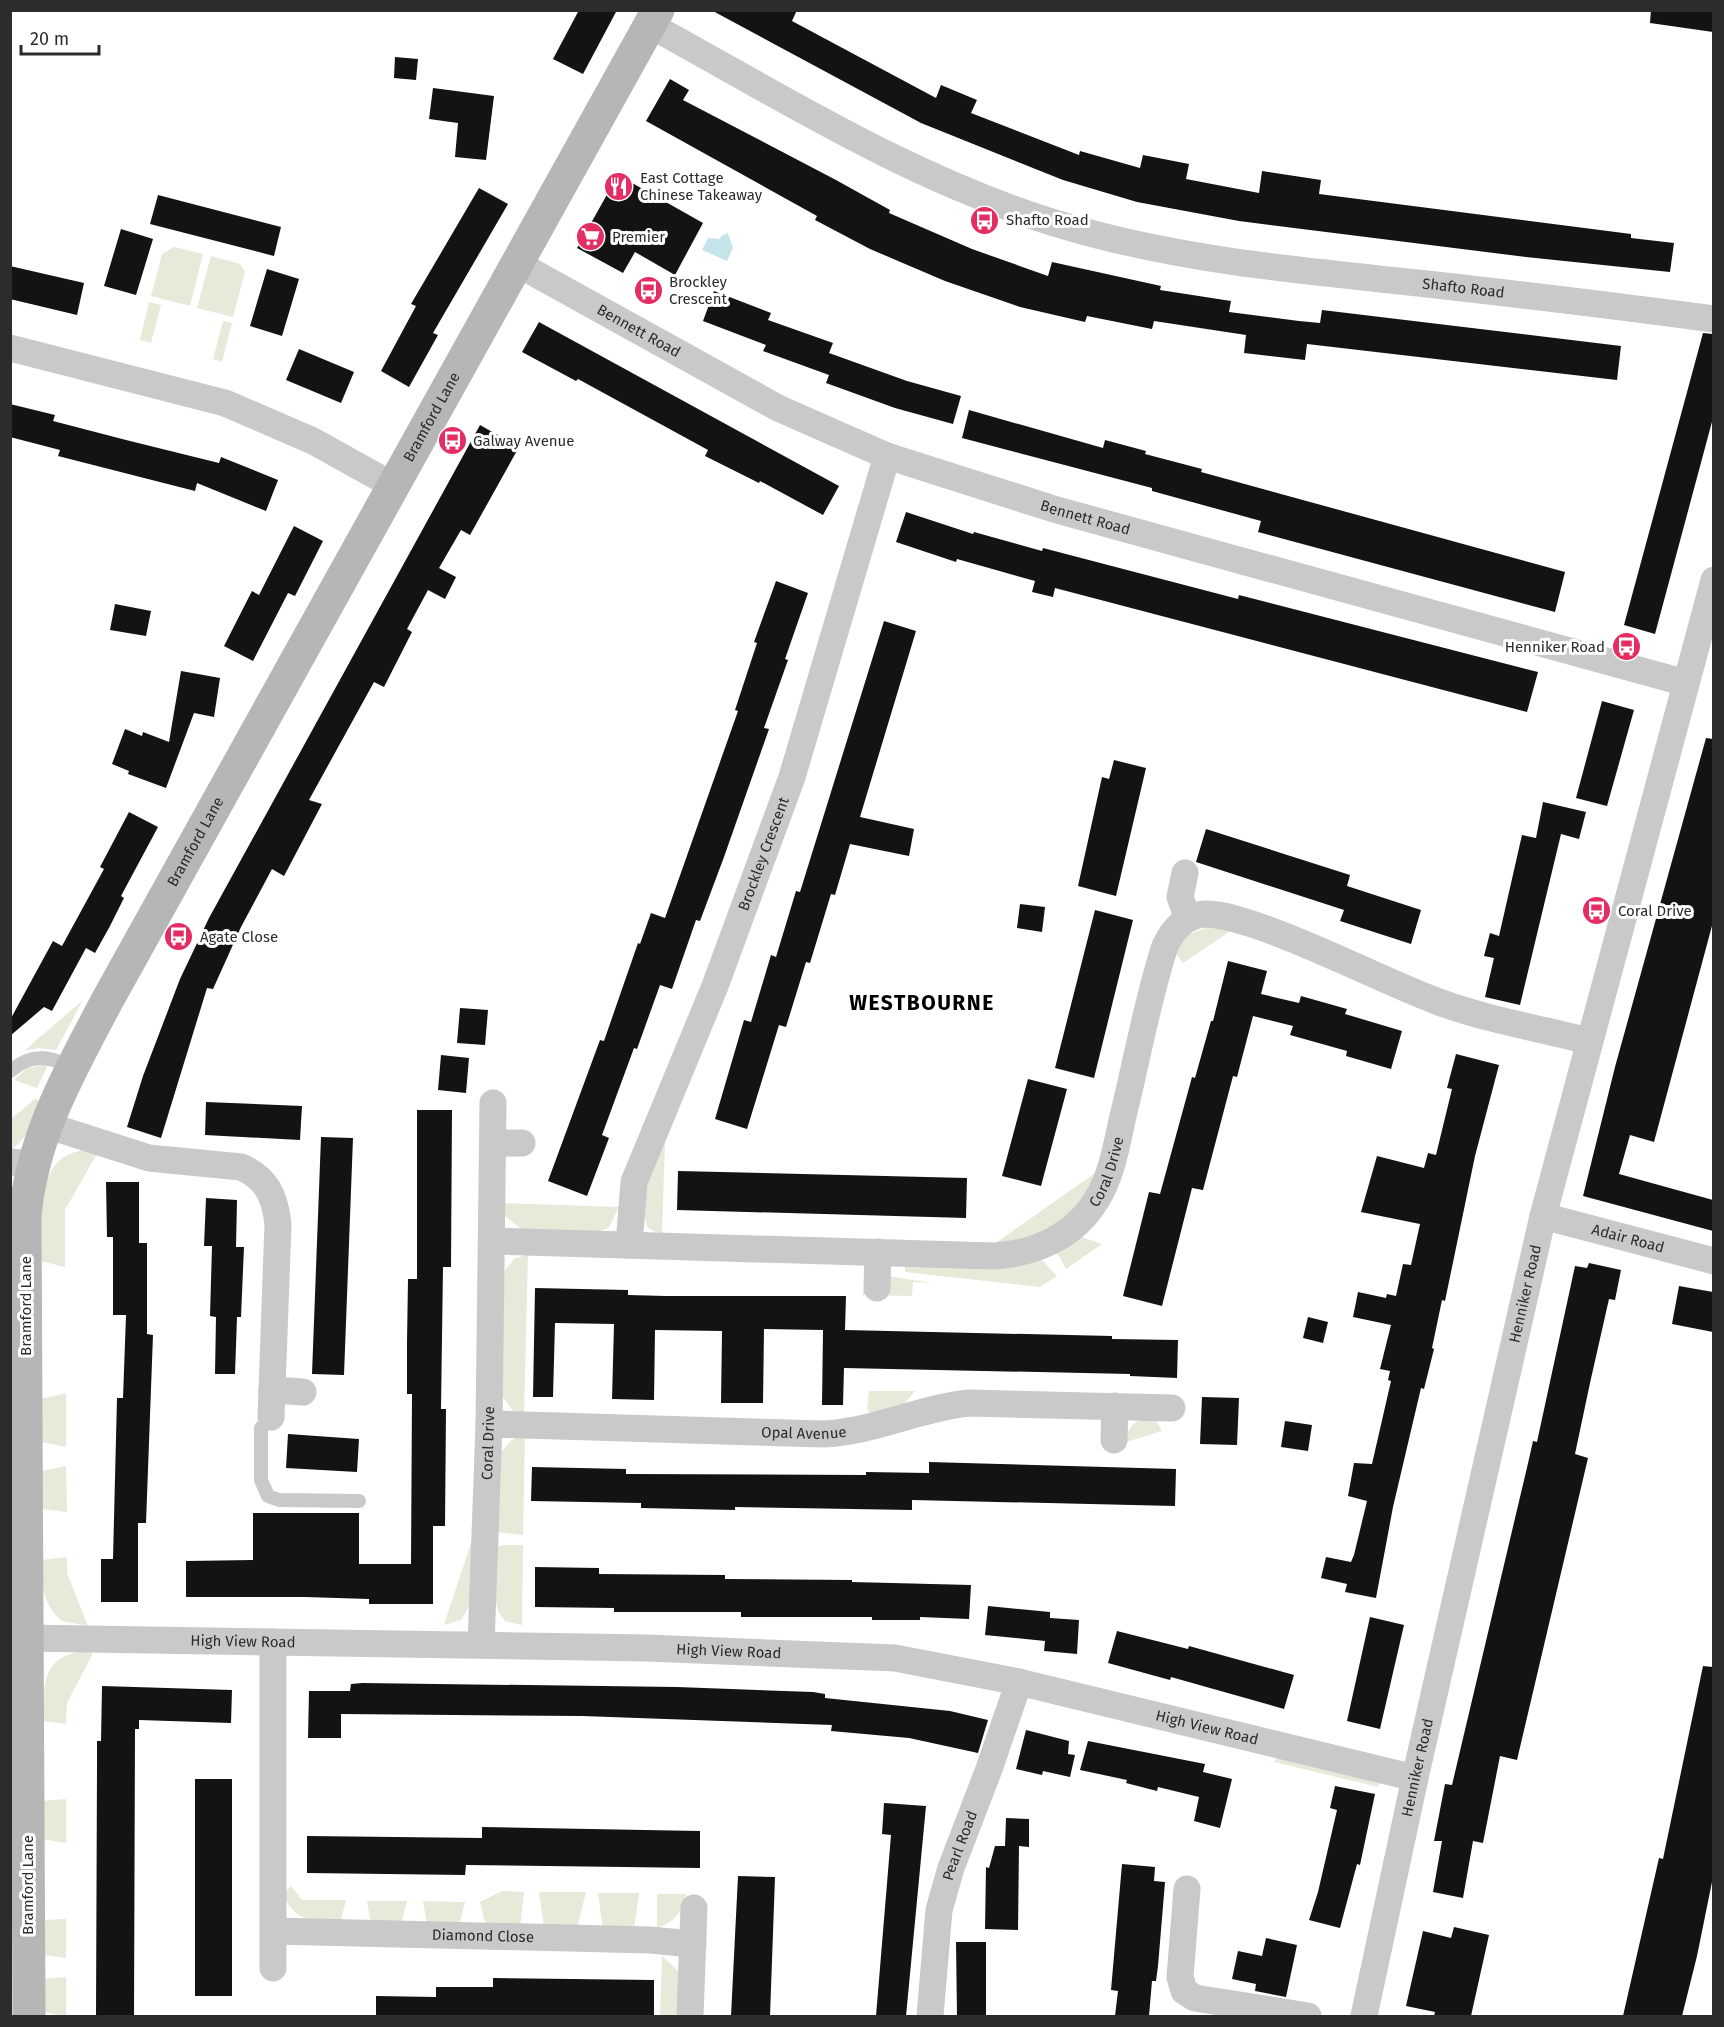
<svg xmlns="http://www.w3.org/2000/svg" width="1724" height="2027" font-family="'Fira Sans',sans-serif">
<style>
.green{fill:#e6ead9}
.water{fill:#c5e4ea}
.building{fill:#131313}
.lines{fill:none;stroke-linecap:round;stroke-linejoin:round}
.lane{stroke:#c9c9c9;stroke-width:14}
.street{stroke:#c9c9c9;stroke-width:27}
.secondary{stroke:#b6b6b6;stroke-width:33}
.labels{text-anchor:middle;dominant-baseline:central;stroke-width:6;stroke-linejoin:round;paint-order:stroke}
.poi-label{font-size:15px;fill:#2c2c2c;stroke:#fff;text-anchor:start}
.street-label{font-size:15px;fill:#2c2c2c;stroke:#fff}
.district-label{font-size:21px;font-weight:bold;letter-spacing:1.5px;fill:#000;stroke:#fff}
</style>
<rect width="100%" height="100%" fill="#fff"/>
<path class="green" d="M 174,247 L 203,254 L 190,306 L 151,296 L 162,254 Z
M 211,256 L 240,264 L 245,272 L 233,317 L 197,308 Z
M 149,302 L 161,305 L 151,343 L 140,340 Z
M 223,321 L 232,323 L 222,362 L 213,359 Z
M 1210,926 L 1232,930 L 1183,963 L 1174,951 L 1185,936 Z
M 83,1000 L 56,1050 L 38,1048 L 24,1051 Z
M 44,1064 L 47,1067 L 37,1088 L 14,1080 L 26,1069 Z
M 36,1098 L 39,1103 C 32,1121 28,1140 11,1149 L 11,1119 Z
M 665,1142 L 662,1235 L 648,1228 L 639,1203 Z
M 86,1150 L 98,1152 L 65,1210 L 65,1267 L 40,1261 C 39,1222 34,1154 86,1150 Z
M 1098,1171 L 1077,1207 L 1043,1233 L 990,1247 Z
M 501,1203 L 619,1207 L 609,1227 L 597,1233 L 521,1229 L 506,1217 Z
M 1078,1236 L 1102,1244 L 1066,1269 L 1056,1251 Z
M 528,1254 L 524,1414 L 513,1411 L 501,1395 L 503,1273 L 514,1259 Z
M 1041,1259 L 1057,1276 L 1040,1287 L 905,1272 L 905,1263 Z
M 887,1276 L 933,1283 L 913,1282 L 912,1296 L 863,1295 L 863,1290 L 884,1290 Z
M 869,1391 L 915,1391 L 901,1408 L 873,1416 L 867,1409 Z
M 66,1393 L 66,1447 L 41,1442 L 41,1399 Z
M 1154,1417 L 1162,1431 L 1126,1442 C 1128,1425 1136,1419 1154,1417 Z
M 525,1434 L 523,1535 L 497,1532 L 500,1453 L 512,1440 Z
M 66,1466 L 67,1512 L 42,1509 L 42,1471 Z
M 471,1543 L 473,1543 L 470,1605 L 461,1620 L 444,1625 Z
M 504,1545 L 523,1545 L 522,1625 L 505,1621 L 498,1611 L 495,1597 L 496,1547 Z
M 67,1557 L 67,1573 L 88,1626 L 62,1621 C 42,1605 42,1584 42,1560 Z
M 91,1650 L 92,1655 L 67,1703 L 66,1724 L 43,1721 C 44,1679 43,1654 91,1650 Z
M 1277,1757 L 1380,1782 L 1378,1787 L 1274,1762 Z
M 66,1799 L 66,1843 L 43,1839 L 43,1801 Z
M 291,1886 L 302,1900 L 346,1900 L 340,1923 C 313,1921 295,1922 283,1894 Z
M 502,1891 L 524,1892 L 520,1927 L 486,1926 L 480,1902 Z
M 539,1892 L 586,1892 L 577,1928 L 544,1927 Z
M 598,1893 L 639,1893 L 634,1929 L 603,1929 Z
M 657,1894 L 686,1894 C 684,1912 674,1922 657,1928 Z
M 367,1901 L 407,1901 L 401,1924 L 371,1924 Z
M 423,1901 L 465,1902 L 459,1926 L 427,1925 Z
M 66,1919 L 66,1958 L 43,1955 L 43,1920 Z
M 662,1956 L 679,1972 L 682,2016 L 660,2016 Z
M 66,1977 L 66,2016 L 43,2012 L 43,1979 Z"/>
<path class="water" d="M 728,233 L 733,248 L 727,261 L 702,250 L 708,238 L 720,239 L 721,236 Z"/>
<path class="building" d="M 579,10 L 617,10 L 583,74 L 553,59 Z
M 711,10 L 797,10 L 792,21 L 936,98 L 941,85 L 977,100 L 971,113 L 1079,155 L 1080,151 L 1140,168 L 1143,155 L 1189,164 L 1186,179 L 1259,193 L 1262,171 L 1321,180 L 1319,194 L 1631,234 L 1631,238 L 1674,243 L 1670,272 L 1526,257 L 1239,221 L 1137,202 L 1063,180 L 921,123 Z
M 1651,10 L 1713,10 L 1713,32 L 1650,23 Z
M 395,57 L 418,59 L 416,80 L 394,78 Z
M 670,79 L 689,90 L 683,100 L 836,180 L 890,210 L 889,213 L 972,249 L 1048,276 L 1052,262 L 1161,286 L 1160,290 L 1231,301 L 1229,312 L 1299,321 L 1320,323 L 1322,310 L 1621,346 L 1617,380 L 1307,344 L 1305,360 L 1244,353 L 1246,335 L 1154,321 L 1152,329 L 1087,316 L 1085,322 L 1020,307 L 945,281 L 870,249 L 815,220 L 817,216 L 646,121 Z
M 433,88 L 494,96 L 486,160 L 455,157 L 458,123 L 429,119 Z
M 618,175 L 703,223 L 675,275 L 635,252 L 623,273 L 577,248 Z
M 479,188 L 508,204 L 433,333 L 438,335 L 409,387 L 381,371 L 416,306 L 411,304 Z
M 158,195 L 281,227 L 274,256 L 150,224 Z
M 121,229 L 153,239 L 136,295 L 104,286 Z
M 10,266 L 84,283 L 77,315 L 10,299 Z
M 267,269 L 299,279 L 282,336 L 250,326 Z
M 714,291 L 771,313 L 768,320 L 833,343 L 829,353 L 907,381 L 961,396 L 953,424 L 895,408 L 826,383 L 829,375 L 763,351 L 766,345 L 703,321 Z
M 539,322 L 839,486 L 823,515 L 760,481 L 759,483 L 705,456 L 708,450 L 578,379 L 576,381 L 522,352 Z
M 1703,333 L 1713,334 L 1713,418 L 1655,634 L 1624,625 Z
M 299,349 L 354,372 L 341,403 L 286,380 Z
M 10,404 L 55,415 L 53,421 L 126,440 L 219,463 L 221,457 L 278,480 L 266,511 L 197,483 L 195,491 L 58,456 L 60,450 L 10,437 Z
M 969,410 L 1103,448 L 1105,440 L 1146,451 L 1145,454 L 1202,469 L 1201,472 L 1565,572 L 1555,612 L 1258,532 L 1261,521 L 1152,491 L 1152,488 L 962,438 Z
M 480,425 L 519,447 L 470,535 L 461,530 L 439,568 L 456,577 L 445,599 L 428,590 L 407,629 L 412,632 L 384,687 L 374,682 L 309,800 L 322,804 L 284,876 L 272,869 L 241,927 L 213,989 L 207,988 L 161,1138 L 127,1127 L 143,1076 L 180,979 L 209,918 Z
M 906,512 L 973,534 L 974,532 L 1042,551 L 1043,548 L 1238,599 L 1239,595 L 1538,672 L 1527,712 L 1055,588 L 1053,597 L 1032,592 L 1035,581 L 957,559 L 956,562 L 896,542 Z
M 294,526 L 323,541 L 295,596 L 288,593 L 253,661 L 224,646 L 252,591 L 259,595 Z
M 776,581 L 808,593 L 785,659 L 788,660 L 764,728 L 769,729 L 724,857 L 700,921 L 696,920 L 672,989 L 660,985 L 637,1049 L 634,1048 L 602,1135 L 609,1138 L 587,1196 L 548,1181 L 600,1040 L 604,1041 L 638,943 L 640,944 L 651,913 L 665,918 L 738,711 L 735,710 L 757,643 L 754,642 Z
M 115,604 L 151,611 L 146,636 L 110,630 Z
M 884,621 L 916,631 L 860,817 L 914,829 L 909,856 L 850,844 L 835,895 L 831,894 L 810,963 L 806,962 L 786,1027 L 779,1025 L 747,1129 L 715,1119 L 744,1020 L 751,1022 L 771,955 L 776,957 L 796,891 L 800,892 Z
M 181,671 L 220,678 L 214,717 L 194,713 L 166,788 L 128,774 L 129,771 L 112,764 L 125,729 L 142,736 L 143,732 L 169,742 Z
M 1602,701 L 1634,710 L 1607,806 L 1576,798 Z
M 1706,738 L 1713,739 L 1713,922 L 1654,1142 L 1630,1135 L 1619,1174 L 1713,1200 L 1713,1231 L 1583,1196 L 1615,1067 Z
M 1114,760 L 1146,768 L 1116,896 L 1078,886 L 1102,777 L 1109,779 Z
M 1543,802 L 1586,812 L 1579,839 L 1561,834 L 1520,1005 L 1485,997 L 1494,958 L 1484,956 L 1490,933 L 1499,936 L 1522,835 L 1536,838 Z
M 129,812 L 158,827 L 121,896 L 124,898 L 110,926 L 95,953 L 86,948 L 52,1011 L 44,1007 L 10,1036 L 10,1020 L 53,941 L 62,946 L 104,869 L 100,867 Z
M 1206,829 L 1350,875 L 1347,886 L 1421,910 L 1411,944 L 1340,921 L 1344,910 L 1196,862 Z
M 1020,904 L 1045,907 L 1042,932 L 1017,928 Z
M 1095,910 L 1133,920 L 1094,1078 L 1055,1068 Z
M 1228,961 L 1267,971 L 1261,994 L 1299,1003 L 1301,996 L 1347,1009 L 1345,1014 L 1402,1031 L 1391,1069 L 1346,1056 L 1347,1051 L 1290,1035 L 1293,1026 L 1253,1016 L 1237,1077 L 1233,1076 L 1203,1190 L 1192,1188 L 1162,1306 L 1123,1296 L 1149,1192 L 1160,1194 L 1192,1077 L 1195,1078 L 1211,1021 L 1213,1021 Z
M 460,1008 L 488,1010 L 485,1045 L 457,1043 Z
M 1456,1054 L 1499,1065 L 1475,1156 L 1445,1301 L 1442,1300 L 1432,1348 L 1434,1349 L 1424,1389 L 1421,1388 L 1393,1507 L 1376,1598 L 1345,1592 L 1347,1584 L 1321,1578 L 1326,1557 L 1351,1562 L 1354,1555 L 1367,1501 L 1348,1496 L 1354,1463 L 1372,1464 L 1391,1381 L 1388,1380 L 1390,1371 L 1380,1369 L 1391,1325 L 1353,1317 L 1358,1292 L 1386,1298 L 1387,1294 L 1396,1296 L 1403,1264 L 1411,1265 L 1420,1224 L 1361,1212 L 1377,1156 L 1424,1168 L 1428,1153 L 1436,1155 L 1452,1089 L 1447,1088 Z
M 441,1055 L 469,1058 L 466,1093 L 438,1090 Z
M 1028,1079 L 1067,1089 L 1041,1186 L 1002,1176 Z
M 206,1102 L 302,1106 L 300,1140 L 205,1135 Z
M 417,1110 L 452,1110 L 451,1267 L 443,1267 L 441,1409 L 446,1409 L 445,1526 L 433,1526 L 433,1604 L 369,1604 L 369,1599 L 305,1597 L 186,1597 L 186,1561 L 253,1560 L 253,1513 L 359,1513 L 359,1564 L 411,1564 L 412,1394 L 407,1394 L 407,1342 L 408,1279 L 417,1279 Z
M 321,1137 L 353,1138 L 344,1375 L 312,1374 Z
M 678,1171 L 967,1178 L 966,1218 L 677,1210 Z
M 106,1182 L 139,1182 L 139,1243 L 147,1243 L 147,1334 L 153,1335 L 146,1523 L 138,1523 L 138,1602 L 101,1602 L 101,1559 L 113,1559 L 117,1398 L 123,1398 L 126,1315 L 113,1315 L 113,1237 L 107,1237 Z
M 206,1198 L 237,1200 L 236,1247 L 244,1247 L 241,1317 L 237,1317 L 235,1374 L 215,1374 L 216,1317 L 210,1316 L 212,1246 L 204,1246 Z
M 1589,1263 L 1621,1270 L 1615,1300 L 1609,1299 L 1590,1383 L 1575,1454 L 1588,1458 L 1517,1760 L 1500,1756 L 1483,1843 L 1473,1841 L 1463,1898 L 1433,1892 L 1442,1841 L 1434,1841 L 1445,1784 L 1452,1785 L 1529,1459 L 1533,1441 L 1537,1442 L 1575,1266 L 1587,1268 Z
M 1679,1286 L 1713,1292 L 1713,1332 L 1672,1324 Z
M 535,1288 L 628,1290 L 628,1295 L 666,1296 L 846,1296 L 845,1330 L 1112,1336 L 1112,1339 L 1178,1340 L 1177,1378 L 1130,1376 L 1130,1374 L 844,1368 L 843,1405 L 822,1405 L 823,1330 L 764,1329 L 763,1403 L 721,1403 L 722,1331 L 655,1330 L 654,1400 L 612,1399 L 614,1324 L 555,1323 L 553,1397 L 533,1397 Z
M 1308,1317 L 1328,1322 L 1323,1343 L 1303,1338 Z
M 1202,1397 L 1239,1398 L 1237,1445 L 1200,1444 Z
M 1285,1421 L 1312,1425 L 1308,1451 L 1281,1447 Z
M 288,1434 L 359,1439 L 357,1472 L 286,1468 Z
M 929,1462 L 1176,1469 L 1175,1506 L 912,1500 L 912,1510 L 735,1507 L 735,1510 L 641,1508 L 641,1503 L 531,1501 L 532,1467 L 626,1469 L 626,1474 L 866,1475 L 866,1472 L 929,1473 Z
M 535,1567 L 599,1568 L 599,1574 L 725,1575 L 725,1579 L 852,1580 L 852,1582 L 971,1585 L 969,1619 L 920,1617 L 920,1620 L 872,1620 L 872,1617 L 741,1617 L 741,1612 L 614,1612 L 614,1608 L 535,1607 Z
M 988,1606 L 1050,1612 L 1050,1618 L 1079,1620 L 1077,1654 L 1044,1651 L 1045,1641 L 985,1635 Z
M 1370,1617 L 1404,1625 L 1380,1729 L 1347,1721 Z
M 1117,1631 L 1188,1649 L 1189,1646 L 1294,1675 L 1284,1709 L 1171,1677 L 1170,1680 L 1108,1663 Z
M 1703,1666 L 1713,1667 L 1713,1877 L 1697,1956 L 1682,2016 L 1623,2016 L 1659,1858 L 1663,1859 Z
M 362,1683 L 677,1687 L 813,1692 L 825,1694 L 825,1698 L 950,1711 L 988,1720 L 978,1753 L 909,1738 L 831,1731 L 832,1725 L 582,1716 L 341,1714 L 341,1738 L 308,1738 L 309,1691 L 350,1691 L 351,1684 Z
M 102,1686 L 232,1690 L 231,1723 L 139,1720 L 139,1729 L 135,1729 L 134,2016 L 96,2016 L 97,1767 L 97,1741 L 101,1741 Z
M 1026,1730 L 1069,1741 L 1068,1754 L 1075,1755 L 1070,1777 L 1043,1771 L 1042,1775 L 1016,1769 Z
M 1088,1741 L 1205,1764 L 1203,1772 L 1232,1779 L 1220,1828 L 1194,1821 L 1199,1797 L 1158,1787 L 1157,1791 L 1126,1783 L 1127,1780 L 1080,1770 Z
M 195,1779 L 232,1779 L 232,1996 L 195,1996 Z
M 1335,1786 L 1375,1794 L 1360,1865 L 1357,1864 L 1340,1928 L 1309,1920 L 1318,1892 L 1337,1810 L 1330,1808 Z
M 884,1803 L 926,1806 L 906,2016 L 876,2016 L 891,1835 L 882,1834 Z
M 1006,1818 L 1029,1819 L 1029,1847 L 1019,1846 L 1018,1930 L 985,1929 L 986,1867 L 989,1868 L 995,1846 L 1014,1846 L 1005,1846 Z
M 482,1827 L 700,1831 L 700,1868 L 466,1865 L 465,1875 L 307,1873 L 307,1836 L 482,1838 Z
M 1122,1864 L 1155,1867 L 1154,1881 L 1165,1882 L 1158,1966 L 1156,1981 L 1152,1981 L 1149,2016 L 1115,2016 L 1118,1991 L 1111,1990 Z
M 738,1876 L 775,1877 L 770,2016 L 731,2016 Z
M 1454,1927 L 1489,1935 L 1471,2016 L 1434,2016 L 1435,2012 L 1406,2006 L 1423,1931 L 1451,1938 Z
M 1266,1938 L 1297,1945 L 1286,1997 L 1255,1991 L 1256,1984 L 1232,1979 L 1238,1951 L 1262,1956 Z
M 956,1942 L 986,1942 L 986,2016 L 957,2016 Z
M 493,1978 L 654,1980 L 654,2016 L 376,2016 L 376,1996 L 436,1997 L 436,1987 L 493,1987 Z"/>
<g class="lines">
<path class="lane" d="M 10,1071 C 32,1053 47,1056 72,1067
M 271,1417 L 261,1428 L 261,1480 L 268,1496 L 279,1500 L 359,1501"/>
<g class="street">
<path id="s1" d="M 650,25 C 783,98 913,180 1058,224 C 1176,260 1297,270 1418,283 C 1517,294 1615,306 1714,319"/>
<path id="s2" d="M 518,264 L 778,408 L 887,456 L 1057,510 L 1686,683"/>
<path d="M 10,348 L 225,403 L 313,441 L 394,486"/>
<path d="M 1185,873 L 1180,897 L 1188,919"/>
<path d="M 46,1125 L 149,1158 L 241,1167 C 267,1178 275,1197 278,1224 L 271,1417"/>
<path d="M 493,1143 L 522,1143"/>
<path d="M 10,1162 L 33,1164"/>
<path id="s3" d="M 1543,1216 L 1714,1261"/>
<path id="s4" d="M 492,1241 L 993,1256 C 1035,1254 1075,1236 1097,1199 C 1112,1175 1117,1143 1123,1116 C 1137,1060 1147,1001 1165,946 C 1173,929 1186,915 1205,914 C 1224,914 1241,921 1258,926 C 1320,947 1378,979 1439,1002 C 1487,1020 1539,1028 1588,1041"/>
<path id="s5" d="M 629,1245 L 634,1182 L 715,986 L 792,777 L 887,456"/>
<path d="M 877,1288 L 878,1252"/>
<path d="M 272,1390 L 303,1392"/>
<path id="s6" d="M 489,1424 L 823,1434 C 873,1432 919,1408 969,1403 L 1172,1408"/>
<path d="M 1114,1440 L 1115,1406"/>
<path id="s7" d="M 27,1638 L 647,1648 L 895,1658 L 1019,1682 L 1415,1778"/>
<path d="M 273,1642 L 273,1968"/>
<path id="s8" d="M 481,1645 L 489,1424 L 493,1103"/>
<path d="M 1187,1889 L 1180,1977 L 1184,1991 L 1195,1998 L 1308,2016"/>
<path id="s9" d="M 273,1931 L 650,1940 L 693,1944"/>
<path d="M 690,2016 L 694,1908"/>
<path id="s10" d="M 930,2016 L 939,1910 L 951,1868 L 989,1769 L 1019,1682"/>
<path id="s11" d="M 1364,2016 L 1415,1778 L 1543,1216 L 1714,580"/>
</g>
<path class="secondary" id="s12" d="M 29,2016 L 25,1216 C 32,1136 71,1069 108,999 L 658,10"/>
</g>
<defs>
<symbol id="restaurant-disc" viewBox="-11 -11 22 22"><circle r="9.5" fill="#e42d63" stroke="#fff"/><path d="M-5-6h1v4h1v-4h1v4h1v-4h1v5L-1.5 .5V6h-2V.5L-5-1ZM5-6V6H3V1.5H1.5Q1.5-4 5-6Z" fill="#fff"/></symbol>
<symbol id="bus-disc" viewBox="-11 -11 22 22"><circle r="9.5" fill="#e42d63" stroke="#fff"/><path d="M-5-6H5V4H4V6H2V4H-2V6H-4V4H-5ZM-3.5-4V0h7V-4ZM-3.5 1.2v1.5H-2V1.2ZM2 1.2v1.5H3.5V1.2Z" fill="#fff"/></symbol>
<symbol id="supermarket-disc" viewBox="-11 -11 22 22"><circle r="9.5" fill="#e42d63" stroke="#fff"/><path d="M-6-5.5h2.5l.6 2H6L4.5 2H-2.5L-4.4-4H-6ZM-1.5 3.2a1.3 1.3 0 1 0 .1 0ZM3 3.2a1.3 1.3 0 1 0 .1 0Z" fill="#fff"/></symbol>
</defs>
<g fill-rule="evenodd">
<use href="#restaurant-disc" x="602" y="170" width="33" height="33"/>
<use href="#bus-disc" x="968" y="204" width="33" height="33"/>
<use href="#supermarket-disc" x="574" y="220" width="33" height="33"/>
<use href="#bus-disc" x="632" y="274" width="33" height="33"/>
<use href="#bus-disc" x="436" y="424" width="33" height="33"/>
<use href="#bus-disc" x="1610" y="630" width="33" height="33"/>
<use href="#bus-disc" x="1580" y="894" width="33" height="33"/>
<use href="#bus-disc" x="162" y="920" width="33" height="33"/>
</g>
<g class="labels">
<g class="poi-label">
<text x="640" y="178">East Cottage<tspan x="640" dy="17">Chinese Takeaway</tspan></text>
<text x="1006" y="220">Shafto Road</text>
<text x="612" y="237">Premier</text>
<text x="669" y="282">Brockley<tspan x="669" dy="17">Crescent</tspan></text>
<text x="473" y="441">Galway Avenue</text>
<text x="1605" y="647" text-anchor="end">Henniker Road</text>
<text x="1618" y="911">Coral Drive</text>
<text x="200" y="937">Agate Close</text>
</g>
<g class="street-label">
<text stroke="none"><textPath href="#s1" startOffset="866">Shafto Road</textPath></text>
<text stroke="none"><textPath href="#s2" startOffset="138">Bennett Road</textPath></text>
<text stroke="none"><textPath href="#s12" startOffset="1700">Bramford Lane</textPath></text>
<text stroke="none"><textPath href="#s2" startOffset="624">Bennett Road</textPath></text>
<text stroke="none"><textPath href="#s12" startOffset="1214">Bramford Lane</textPath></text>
<text stroke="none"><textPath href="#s5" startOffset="416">Brockley Crescent</textPath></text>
<text stroke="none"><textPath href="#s4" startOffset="654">Coral Drive</textPath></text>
<text stroke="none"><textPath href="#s3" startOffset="88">Adair Road</textPath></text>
<text stroke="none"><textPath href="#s11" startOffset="740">Henniker Road</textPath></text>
<text transform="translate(26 1306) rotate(-90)">Bramford Lane</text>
<text stroke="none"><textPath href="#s6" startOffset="315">Opal Avenue</textPath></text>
<text stroke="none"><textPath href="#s8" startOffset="202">Coral Drive</textPath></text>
<text stroke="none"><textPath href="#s7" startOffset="216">High View Road</textPath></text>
<text stroke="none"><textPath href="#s7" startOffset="702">High View Road</textPath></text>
<text stroke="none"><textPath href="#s7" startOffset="1188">High View Road</textPath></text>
<text stroke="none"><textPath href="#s11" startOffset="254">Henniker Road</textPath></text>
<text stroke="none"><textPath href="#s10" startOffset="174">Pearl Road</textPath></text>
<text transform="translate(28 1885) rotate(-90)">Bramford Lane</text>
<text stroke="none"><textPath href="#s9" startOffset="210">Diamond Close</textPath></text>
</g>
<g class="district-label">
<text x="922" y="1003">WESTBOURNE</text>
</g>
</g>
<rect width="1724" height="2027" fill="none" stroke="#2c2c2c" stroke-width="24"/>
<path d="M21 45v9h78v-9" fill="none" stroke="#2c2c2c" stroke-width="3"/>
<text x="30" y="45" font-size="18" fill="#2c2c2c" stroke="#ffffff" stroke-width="4.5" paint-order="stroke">20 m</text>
</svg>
